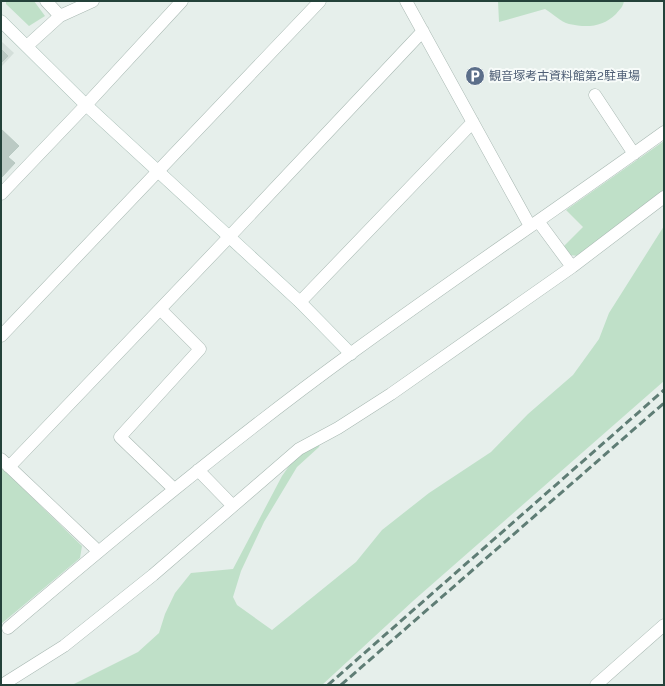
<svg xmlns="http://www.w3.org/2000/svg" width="665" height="686" font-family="Karla,'Noto Sans JP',sans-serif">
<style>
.built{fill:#d4dfda}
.green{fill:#bfe0c8}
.building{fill:#bbcac4;stroke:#b8c9c2}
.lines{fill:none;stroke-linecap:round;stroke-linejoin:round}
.street-casing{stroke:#a8b8b2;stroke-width:13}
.secondary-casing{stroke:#a4bbb3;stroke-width:13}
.street{stroke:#fff;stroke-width:12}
.secondary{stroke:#fff;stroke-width:12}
.rail{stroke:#5f7d75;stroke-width:3;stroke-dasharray:8 4;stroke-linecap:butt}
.labels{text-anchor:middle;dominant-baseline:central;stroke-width:4;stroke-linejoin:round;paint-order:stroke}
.service-label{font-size:12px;fill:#4e5e75;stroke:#f7fbf9;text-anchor:start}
</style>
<rect width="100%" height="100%" fill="#e6efeb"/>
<path class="built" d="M 1,41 L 14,53 L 1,67 Z"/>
<path class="green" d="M 6,1 L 34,1 L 45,16 L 29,26 L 6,4 Z
M 498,1 L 624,1 C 623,7 620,9 616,14 C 603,27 587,28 569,24 C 561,22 552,13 545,9 L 499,22 Z
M 664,141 L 664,190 L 579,256 L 569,255 L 563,247 L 583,227 L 566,210 Z
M 664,226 L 664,381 L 413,601 L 322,685 L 72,685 L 138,652 L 159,633 L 165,614 L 175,593 L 191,573 L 233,569 L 282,476 L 294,459 L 320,443 L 319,447 L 297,467 L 264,522 L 241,571 L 233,597 L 237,605 L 272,630 L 356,562 L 382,530 L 429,493 L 491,452 L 528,414 L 573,375 L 599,339 L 609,313 Z
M 1,467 L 82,546 L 80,558 L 1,624 Z"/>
<path class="building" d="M 1,49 L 8,56 L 1,63 Z
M 1,129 L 19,146 L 8,157 L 15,163 L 1,178 Z"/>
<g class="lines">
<defs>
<path id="street" d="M 46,1 L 60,16
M 406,1 L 530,226
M 27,46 L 60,16 L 93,1
M 595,95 L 634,154
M 1,194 L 86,105 L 182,1
M 538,221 L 572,267
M 300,302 L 473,122
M 160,309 L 200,349 L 120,437 L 174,489
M 1,336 L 320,1
M 1,459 L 98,551
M 9,467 L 230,236 L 423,31
M 198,470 L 233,506
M 8,628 C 120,533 232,440 350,354 C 454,278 560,207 664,132
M 2,685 L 64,646 L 153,575 L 299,449 L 338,428 L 391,394 L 572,267 L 664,197
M 596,685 L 664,625"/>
<path id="secondary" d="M 1,21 L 86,105 L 300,302 L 351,354"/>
</defs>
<use href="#street" class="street-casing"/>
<use href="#secondary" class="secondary-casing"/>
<use href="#street" class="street"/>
<use href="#secondary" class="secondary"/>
<path class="rail" d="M 328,685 L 664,390
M 341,685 L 664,403"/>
</g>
<defs>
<symbol id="parking-disc" viewBox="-11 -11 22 22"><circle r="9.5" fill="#5c6f8a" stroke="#f7fbf9"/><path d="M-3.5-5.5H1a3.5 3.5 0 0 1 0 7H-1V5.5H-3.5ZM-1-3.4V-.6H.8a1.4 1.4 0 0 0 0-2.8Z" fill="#fff"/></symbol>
</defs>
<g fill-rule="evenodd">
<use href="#parking-disc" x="464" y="65" width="22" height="22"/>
</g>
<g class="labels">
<g class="service-label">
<text x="489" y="76">観音塚考古資料館第2駐車場</text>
</g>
</g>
<rect width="665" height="686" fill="none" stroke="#24423a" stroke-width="4"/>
</svg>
